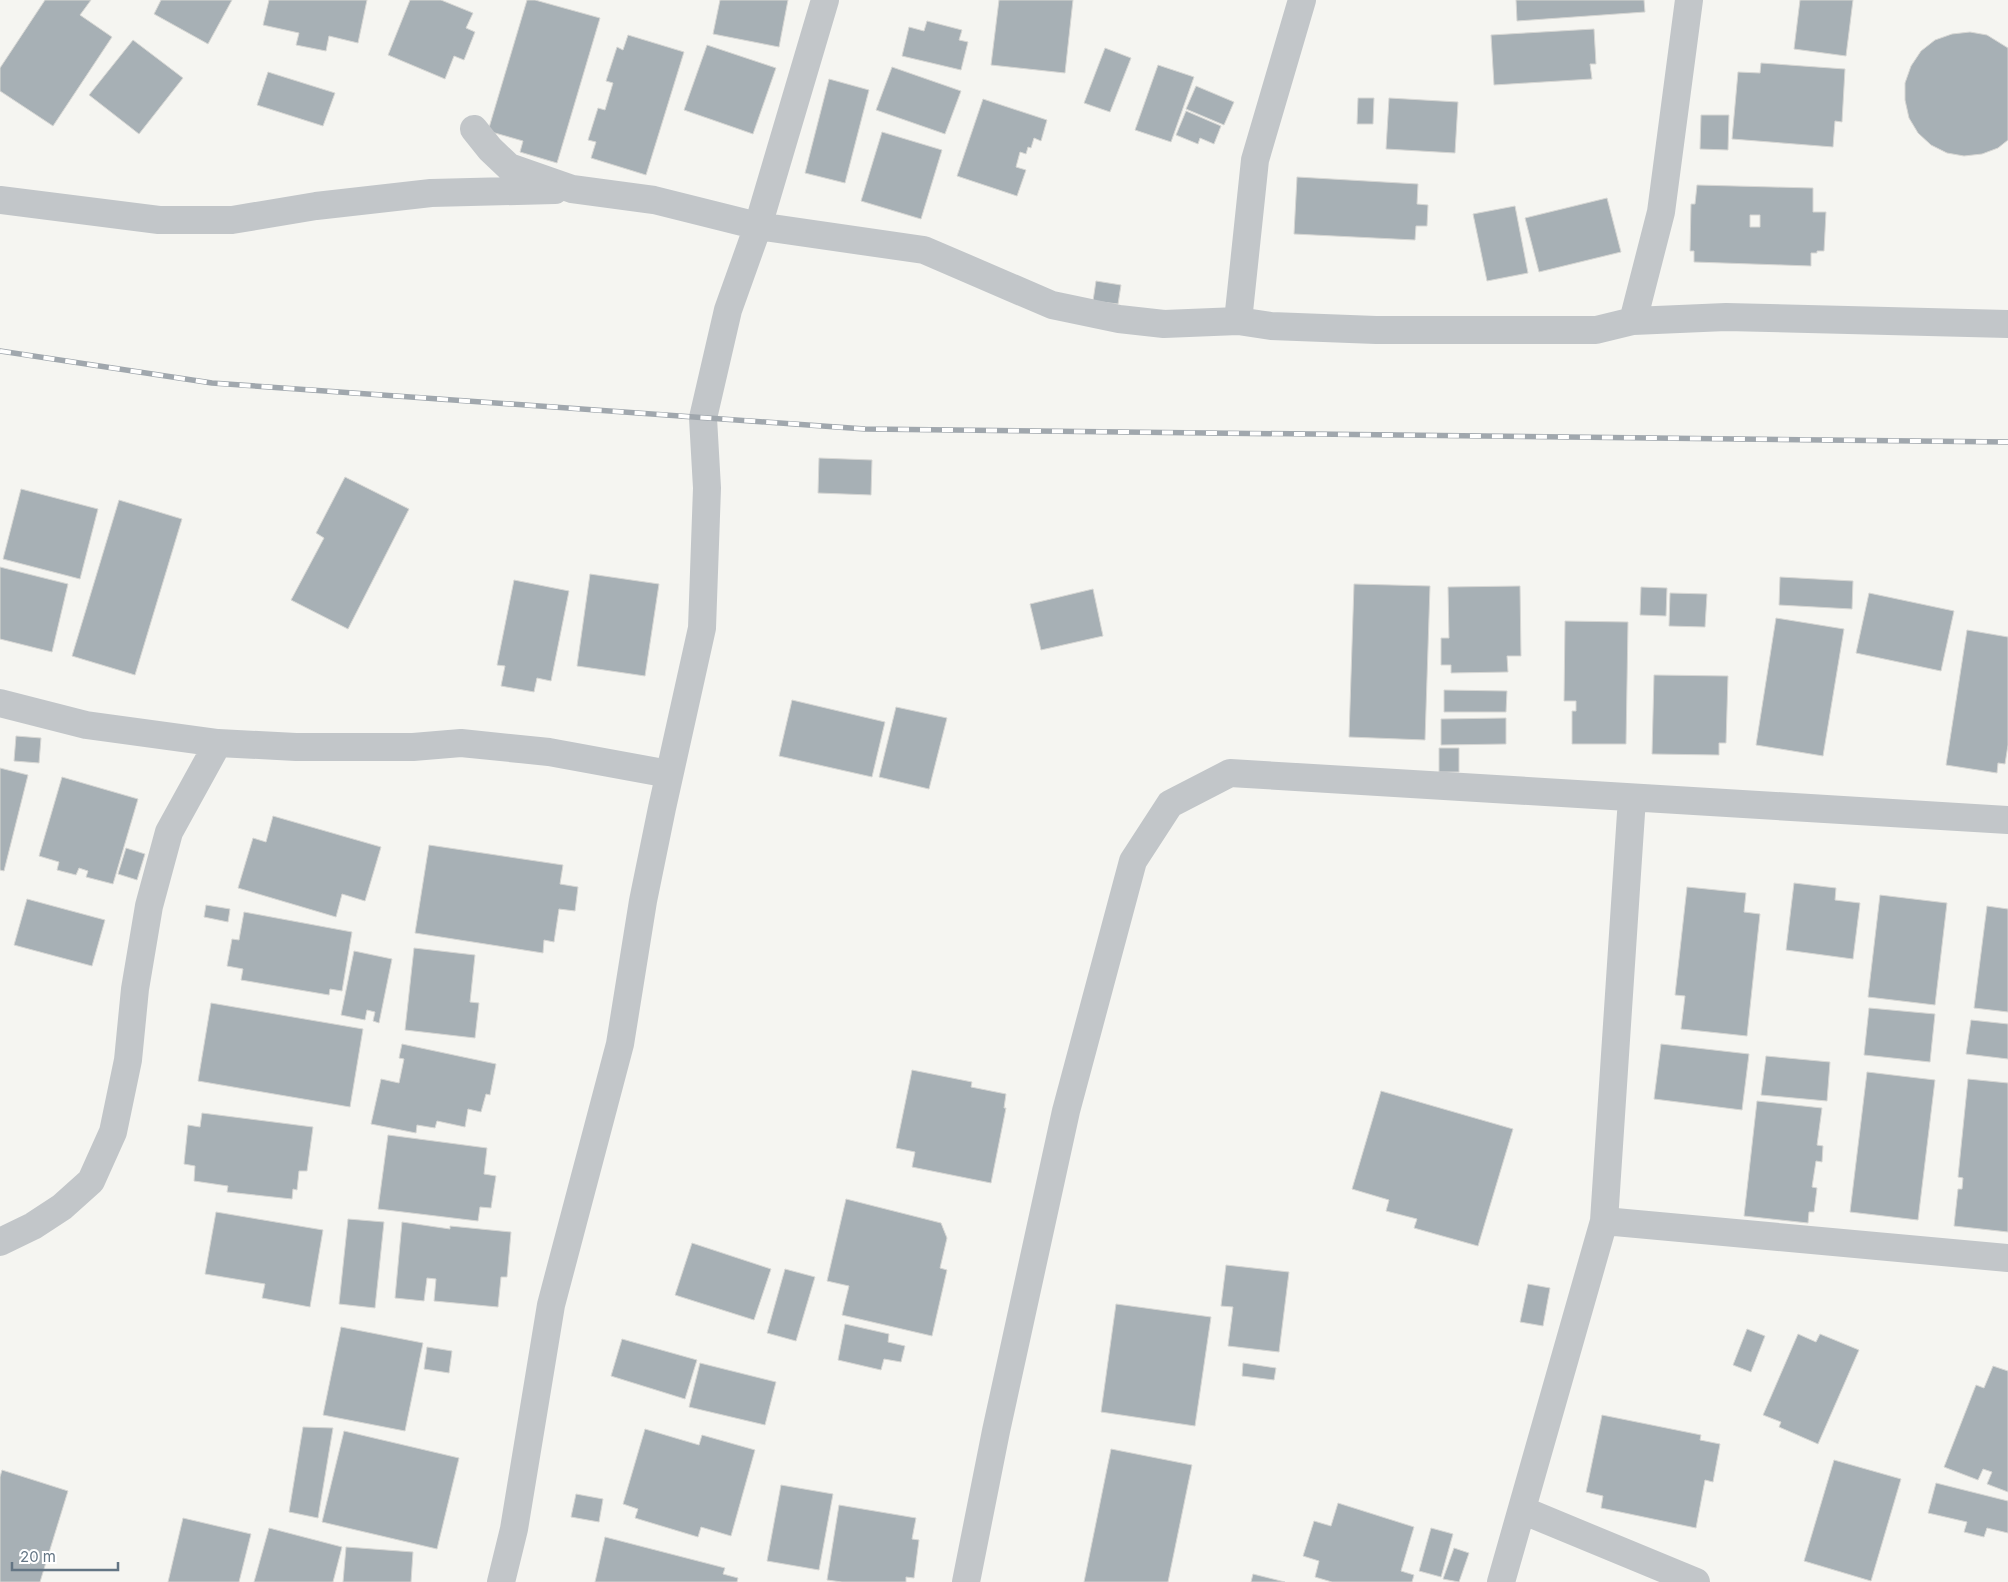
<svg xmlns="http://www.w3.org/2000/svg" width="2008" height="1582" font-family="Inter,sans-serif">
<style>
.building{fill:#a7b0b5;stroke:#d7d7d4;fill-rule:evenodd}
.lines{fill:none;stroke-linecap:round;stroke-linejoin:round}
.minor{stroke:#c2c6c9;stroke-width:28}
.rail-casing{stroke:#a0a7ad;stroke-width:5.5}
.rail{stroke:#fff;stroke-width:4;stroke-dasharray:11;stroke-linecap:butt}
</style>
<rect width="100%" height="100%" fill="#f5f5f1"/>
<path class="building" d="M 45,0 L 91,0 L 80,15 L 112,37 L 53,126 L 0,91 L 0,68 Z
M 161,0 L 232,0 L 208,44 L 154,14 Z
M 269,0 L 367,0 L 358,43 L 329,36 L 326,51 L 296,45 L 299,33 L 263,25 Z
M 410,0 L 441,0 L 473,13 L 466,28 L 475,32 L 464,60 L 454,56 L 445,79 L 388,55 Z
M 527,0 L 535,0 L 600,18 L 557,163 L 520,152 L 523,141 L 488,131 Z
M 720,0 L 788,0 L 779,47 L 713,34 Z
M 999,0 L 1073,0 L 1065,73 L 991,65 Z
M 1516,0 L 1644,0 L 1645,12 L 1517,21 Z
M 1800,0 L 1853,0 L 1846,56 L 1794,49 Z
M 927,21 L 962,30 L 959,40 L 968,42 L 961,70 L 902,56 L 909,27 L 924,31 Z
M 1594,29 L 1596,64 L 1590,64 L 1592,79 L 1494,85 L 1491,35 Z
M 1970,32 L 1987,35 L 2008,48 L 2008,140 L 1998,148 L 1982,154 L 1964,156 L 1947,153 L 1931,145 L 1918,133 L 1909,118 L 1905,100 L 1905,83 L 1911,66 L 1921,51 L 1935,40 L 1952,34 Z
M 628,35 L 684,52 L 646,175 L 591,158 L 596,142 L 588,140 L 598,108 L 605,110 L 613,83 L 606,81 L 617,47 L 623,50 Z
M 133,40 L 183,78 L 139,134 L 89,95 Z
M 707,45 L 776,68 L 753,134 L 684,110 Z
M 1105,48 L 1131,58 L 1110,112 L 1084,103 Z
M 1761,63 L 1845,69 L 1842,122 L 1835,121 L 1833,147 L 1732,139 L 1738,72 L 1760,73 Z
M 1158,65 L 1194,77 L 1171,142 L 1135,130 Z
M 892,67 L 961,91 L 945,134 L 876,110 Z
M 268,72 L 335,93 L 323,126 L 257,105 Z
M 829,79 L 869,90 L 845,183 L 805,173 Z
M 1196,86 L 1234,102 L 1224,125 L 1186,109 Z
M 1358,98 L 1374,98 L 1373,124 L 1357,124 Z
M 1389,98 L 1458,102 L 1455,153 L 1386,149 Z
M 983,99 L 1047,120 L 1041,141 L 1034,138 L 1031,148 L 1028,147 L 1026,154 L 1020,152 L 1016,167 L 1026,170 L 1017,196 L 957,176 Z
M 1186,111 L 1221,126 L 1214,144 L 1200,138 L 1198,144 L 1176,135 Z
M 1701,115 L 1729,115 L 1728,150 L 1700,149 Z
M 882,132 L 942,150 L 921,219 L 861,201 Z
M 1297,177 L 1418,184 L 1417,204 L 1428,205 L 1427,226 L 1416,226 L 1415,240 L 1294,234 Z
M 1697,185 L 1813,188 L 1813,212 L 1826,212 L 1824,251 L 1817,251 L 1817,253 L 1811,253 L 1811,266 L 1694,262 L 1694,251 L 1690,251 L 1691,204 L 1695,204 ZM 1750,215 L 1760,215 L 1760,227 L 1750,227 Z
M 1607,198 L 1621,252 L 1539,272 L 1525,218 Z
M 1515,206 L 1528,273 L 1487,281 L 1473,214 Z
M 1096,281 L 1121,285 L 1118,304 L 1093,301 Z
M 819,458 L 872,460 L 871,495 L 818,493 Z
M 345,477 L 409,509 L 348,629 L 291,600 L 324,538 L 316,533 Z
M 21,489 L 98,509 L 80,579 L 3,559 Z
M 119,500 L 182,519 L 135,675 L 72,656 Z
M 0,567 L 68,584 L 52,652 L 0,639 Z
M 590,574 L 659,584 L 645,676 L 577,666 Z
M 1780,577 L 1853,581 L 1852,609 L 1779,605 Z
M 514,580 L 569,591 L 551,681 L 537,678 L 534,692 L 501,686 L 505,666 L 497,665 Z
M 1354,584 L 1430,586 L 1425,740 L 1349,737 Z
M 1520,586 L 1521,656 L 1507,656 L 1508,672 L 1451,673 L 1451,665 L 1441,665 L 1441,638 L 1449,638 L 1448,587 Z
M 1641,587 L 1667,588 L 1666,616 L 1640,615 Z
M 1093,589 L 1103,636 L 1041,650 L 1030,604 Z
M 1670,593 L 1707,594 L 1705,627 L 1669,626 Z
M 1869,593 L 1954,611 L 1941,671 L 1856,653 Z
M 1776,618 L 1844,629 L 1823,756 L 1756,745 Z
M 1565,621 L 1628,622 L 1626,744 L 1572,744 L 1572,711 L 1576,711 L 1576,701 L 1564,701 Z
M 1967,630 L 2008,637 L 2008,745 L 2005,764 L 1998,763 L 1997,773 L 1946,765 Z
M 1654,675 L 1728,676 L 1726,743 L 1719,743 L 1719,755 L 1652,754 Z
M 1444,690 L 1507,691 L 1506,712 L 1444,712 Z
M 792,700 L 885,722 L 872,777 L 779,756 Z
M 896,707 L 947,718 L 929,789 L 879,777 Z
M 1506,718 L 1506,744 L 1441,745 L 1441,719 Z
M 16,736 L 41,738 L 39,763 L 14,761 Z
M 1439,748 L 1459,748 L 1459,772 L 1439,772 Z
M 0,768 L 28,775 L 4,871 L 0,870 Z
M 62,777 L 138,799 L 113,884 L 86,877 L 88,871 L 79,868 L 76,875 L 57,870 L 59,862 L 39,856 Z
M 273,816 L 381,847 L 365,901 L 342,894 L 336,917 L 238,888 L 253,838 L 266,842 Z
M 429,845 L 563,865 L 560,884 L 578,887 L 575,911 L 559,909 L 554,942 L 544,940 L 543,953 L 415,933 Z
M 126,848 L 145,854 L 137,880 L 118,874 Z
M 1794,883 L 1836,888 L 1835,900 L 1860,903 L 1853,959 L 1786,950 Z
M 1687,887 L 1746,893 L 1744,912 L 1760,914 L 1747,1036 L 1681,1029 L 1685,996 L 1675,995 Z
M 1880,895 L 1947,903 L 1935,1005 L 1868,997 Z
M 27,899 L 105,920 L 92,966 L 14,945 Z
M 206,905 L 230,909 L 228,922 L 204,917 Z
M 1987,906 L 2008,909 L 2008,1012 L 1974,1008 Z
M 244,912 L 352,932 L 342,991 L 330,989 L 329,995 L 241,980 L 243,969 L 227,966 L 232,939 L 239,940 Z
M 414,948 L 475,955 L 470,1002 L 479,1003 L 475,1038 L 405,1030 Z
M 354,951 L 392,959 L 379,1023 L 373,1021 L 375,1012 L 367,1010 L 365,1020 L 341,1015 Z
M 211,1003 L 363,1029 L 350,1107 L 198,1081 Z
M 1869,1008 L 1935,1014 L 1930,1062 L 1864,1055 Z
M 1971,1020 L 2008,1024 L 2008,1059 L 1966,1054 Z
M 402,1044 L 496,1064 L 490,1095 L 486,1094 L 481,1112 L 468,1109 L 465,1127 L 437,1121 L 435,1128 L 417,1125 L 416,1133 L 371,1124 L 381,1079 L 399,1083 L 404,1059 L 399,1058 Z
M 1661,1044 L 1749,1054 L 1742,1110 L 1654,1099 Z
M 1766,1056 L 1830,1062 L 1827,1101 L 1761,1095 Z
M 912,1070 L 972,1082 L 971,1087 L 1006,1094 L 1004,1108 L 1006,1108 L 991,1183 L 912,1167 L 915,1152 L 896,1148 Z
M 1867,1072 L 1935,1080 L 1918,1220 L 1850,1212 Z
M 1968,1079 L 2008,1083 L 2008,1232 L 1954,1226 L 1958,1189 L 1962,1189 L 1963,1178 L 1958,1177 Z
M 1381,1091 L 1513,1129 L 1478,1246 L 1414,1228 L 1417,1219 L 1386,1211 L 1389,1200 L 1352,1189 Z
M 1757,1101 L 1822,1108 L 1817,1145 L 1823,1146 L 1822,1162 L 1816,1161 L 1812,1187 L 1817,1188 L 1814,1212 L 1809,1212 L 1808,1223 L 1744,1216 Z
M 202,1113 L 313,1127 L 307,1171 L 299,1171 L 297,1190 L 293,1189 L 292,1199 L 227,1192 L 228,1186 L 194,1181 L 195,1166 L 184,1164 L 188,1125 L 200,1127 Z
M 388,1135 L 487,1148 L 484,1174 L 496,1176 L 491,1208 L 480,1207 L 478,1221 L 378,1209 Z
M 846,1199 L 941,1223 L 947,1238 L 940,1268 L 947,1270 L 932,1336 L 842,1315 L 849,1286 L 827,1281 Z
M 216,1212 L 323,1230 L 310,1307 L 262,1298 L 265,1284 L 205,1274 Z
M 348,1219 L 384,1222 L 375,1308 L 339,1304 Z
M 402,1222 L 450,1229 L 450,1226 L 511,1232 L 507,1277 L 501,1277 L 498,1307 L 434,1301 L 436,1279 L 427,1278 L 424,1301 L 395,1298 Z
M 692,1243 L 771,1269 L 754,1320 L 675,1295 Z
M 1226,1265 L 1289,1272 L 1279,1352 L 1228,1346 L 1233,1307 L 1221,1306 Z
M 785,1269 L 815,1277 L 796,1341 L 767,1333 Z
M 1528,1284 L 1550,1288 L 1543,1326 L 1520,1322 Z
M 1116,1304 L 1211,1317 L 1195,1426 L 1101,1412 Z
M 845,1324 L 889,1334 L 888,1342 L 905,1346 L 901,1362 L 884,1359 L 881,1370 L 838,1360 Z
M 341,1327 L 423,1343 L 405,1431 L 323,1415 Z
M 1747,1329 L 1765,1336 L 1751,1372 L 1733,1365 Z
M 1798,1334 L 1816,1342 L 1820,1334 L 1859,1350 L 1818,1444 L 1779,1427 L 1781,1422 L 1763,1415 Z
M 622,1339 L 697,1360 L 685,1399 L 611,1376 Z
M 427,1347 L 452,1351 L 449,1373 L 424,1369 Z
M 700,1363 L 776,1382 L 765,1425 L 689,1407 Z
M 1243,1363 L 1276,1368 L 1274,1380 L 1242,1376 Z
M 1993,1366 L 2008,1371 L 2008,1492 L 1987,1484 L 1992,1472 L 1983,1469 L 1978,1480 L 1944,1467 L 1976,1385 L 1984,1388 Z
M 1602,1415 L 1701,1435 L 1700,1440 L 1720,1444 L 1713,1482 L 1705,1480 L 1696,1528 L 1601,1508 L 1603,1496 L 1586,1492 Z
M 303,1427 L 333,1428 L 318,1518 L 289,1512 Z
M 645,1429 L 699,1445 L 702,1435 L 755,1450 L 731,1536 L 701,1527 L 698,1537 L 635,1518 L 638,1509 L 623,1504 Z
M 344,1431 L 459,1458 L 437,1549 L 322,1522 Z
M 1111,1449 L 1192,1465 L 1168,1582 L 1084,1582 Z
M 1834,1460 L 1901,1479 L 1871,1581 L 1804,1561 Z
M 2,1470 L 68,1491 L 40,1582 L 0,1582 L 0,1477 Z
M 1936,1483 L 2008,1501 L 2008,1533 L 1987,1528 L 1984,1537 L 1964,1532 L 1967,1522 L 1928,1513 Z
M 781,1485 L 833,1494 L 819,1570 L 767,1561 Z
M 576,1494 L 603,1499 L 599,1522 L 571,1517 Z
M 1338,1503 L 1414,1527 L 1401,1571 L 1414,1575 L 1412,1582 L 1332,1582 L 1315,1577 L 1319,1561 L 1303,1556 L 1314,1521 L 1331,1526 Z
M 839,1505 L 916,1518 L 912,1539 L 919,1540 L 914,1578 L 906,1577 L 906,1582 L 842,1582 L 827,1580 Z
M 183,1518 L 251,1534 L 239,1582 L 168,1582 Z
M 269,1528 L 342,1547 L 333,1582 L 254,1582 Z
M 1431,1528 L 1453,1534 L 1441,1577 L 1419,1571 Z
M 605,1537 L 725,1568 L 723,1574 L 738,1578 L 737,1582 L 595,1582 Z
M 346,1547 L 413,1552 L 411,1582 L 343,1582 Z
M 1454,1548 L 1469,1553 L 1459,1582 L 1443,1579 Z
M 1253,1574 L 1285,1582 L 1251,1582 Z"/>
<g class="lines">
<path class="minor" d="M 474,129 L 490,149 L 509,167 L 572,189 L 654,200 L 758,226 L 924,250 L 1052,305 L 1119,319 L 1164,324 L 1238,321 L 1271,326 L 1376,330 L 1596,330 L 1633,321 L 1726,317 L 2008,324
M 0,200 L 159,220 L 232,220 L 316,206 L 431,193 L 555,190
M 1238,321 L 1255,160 L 1302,0
M 1633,321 L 1661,212 L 1689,0
M 0,703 L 86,725 L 218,743 L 296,747 L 413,747 L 461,743 L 549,752 L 669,774
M 1604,1221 L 2008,1258
M 0,1242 L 33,1226 L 62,1207 L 91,1181 L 113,1132 L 128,1060 L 135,989 L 149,906 L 169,832 L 218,743
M 1522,1510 L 1696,1582
M 501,1582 L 514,1529 L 551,1305 L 620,1044 L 643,901 L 662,808 L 702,628 L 707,488 L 703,418 L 728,310 L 758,226 L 825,0
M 966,1582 L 996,1431 L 1066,1111 L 1133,861 L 1170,804 L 1230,773 L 2008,820
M 1501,1582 L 1604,1221 L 1632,798"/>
<defs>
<path id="rail" d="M 0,351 L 212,383 L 865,429 L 2008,442"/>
</defs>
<use href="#rail" class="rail-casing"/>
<use href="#rail" class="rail"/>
</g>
<path d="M12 1562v8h106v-8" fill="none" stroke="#637584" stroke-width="2.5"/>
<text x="20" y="1562" font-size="15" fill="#637584" stroke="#ffffff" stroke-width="4" paint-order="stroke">20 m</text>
</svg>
